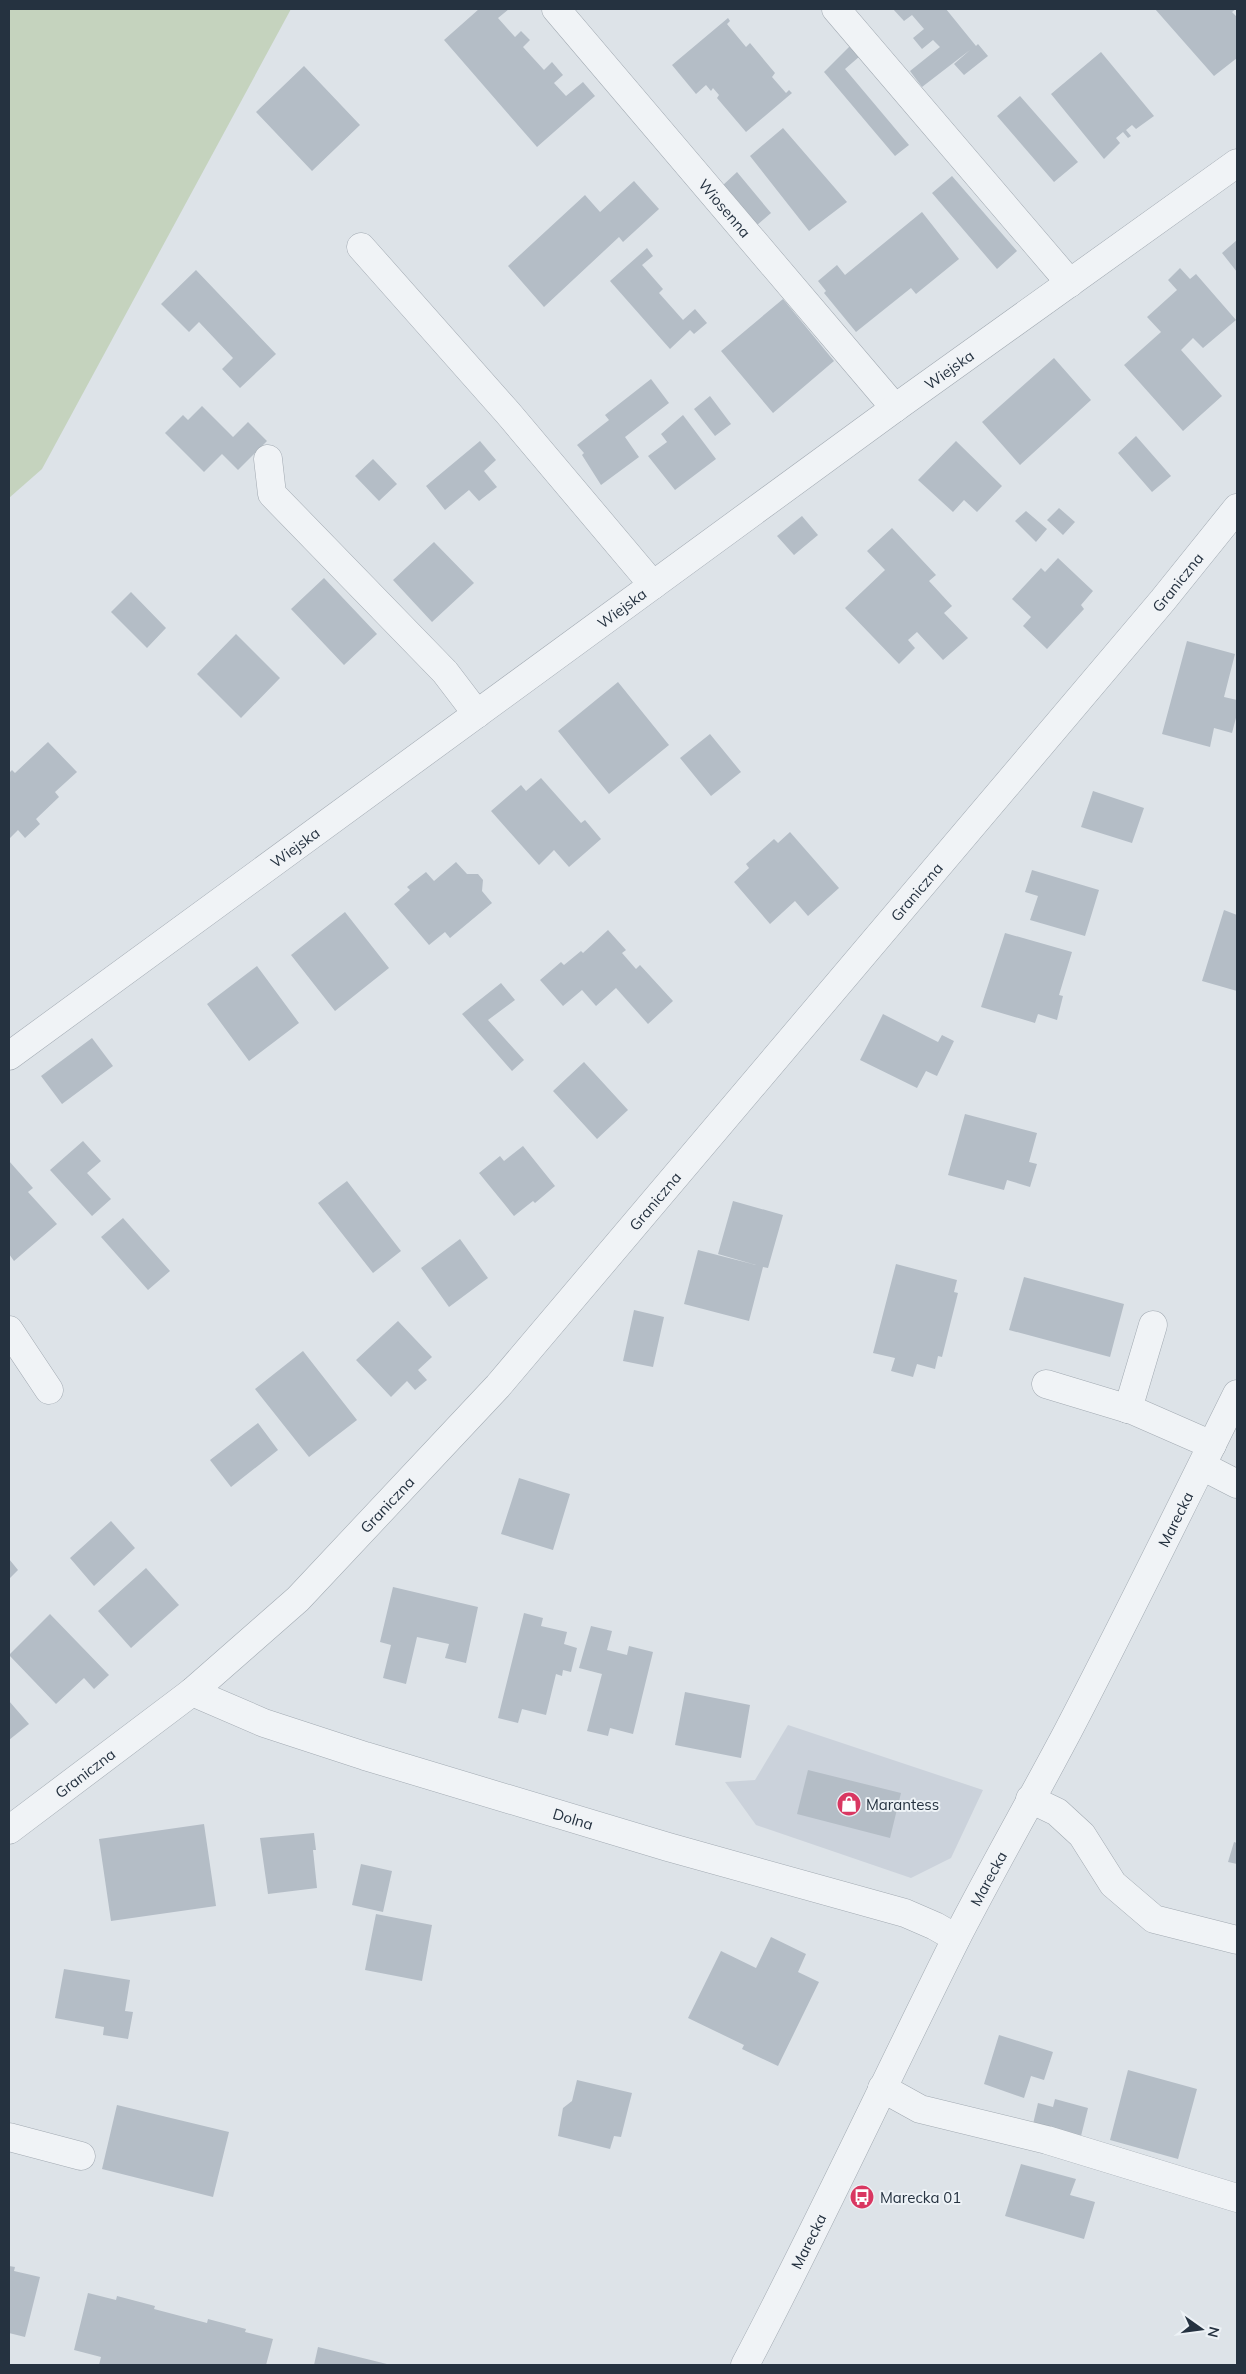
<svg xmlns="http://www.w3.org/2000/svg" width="1246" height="2374" font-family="Mulish,sans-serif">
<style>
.built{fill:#cbd2db}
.green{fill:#c5d3be}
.building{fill:#b4bdc6}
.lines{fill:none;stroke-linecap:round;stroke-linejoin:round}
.minor-casing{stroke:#a2aab2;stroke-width:29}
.minor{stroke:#f0f3f6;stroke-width:28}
.labels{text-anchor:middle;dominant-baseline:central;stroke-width:4;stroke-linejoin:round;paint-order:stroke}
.street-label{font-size:15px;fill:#253240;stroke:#edf2f6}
.poi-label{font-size:15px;fill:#253240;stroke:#edf2f6;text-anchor:start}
</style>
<rect width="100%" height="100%" fill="#dde3e8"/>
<path class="built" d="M 788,1725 L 983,1790 L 951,1858 L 911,1878 L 756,1825 L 725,1782 L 755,1780 Z"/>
<path class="green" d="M 9,9 L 291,9 L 42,469 L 9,498 Z"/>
<path class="building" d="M 479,9 L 509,9 L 498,18 L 515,37 L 521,31 L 530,40 L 523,47 L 544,70 L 552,62 L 563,75 L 554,83 L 566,96 L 583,82 L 595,96 L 537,147 L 444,40 Z
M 893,9 L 946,9 L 976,46 L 978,44 L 988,56 L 964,75 L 954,64 L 970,50 L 922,87 L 910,71 L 940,47 L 933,40 L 922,49 L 913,38 L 924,29 L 912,15 L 904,21 Z
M 1155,9 L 1236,9 L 1232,12 L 1237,17 L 1237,58 L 1214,76 Z
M 728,18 L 730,21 L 727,24 L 746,47 L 750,43 L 775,73 L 772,77 L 786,93 L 789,90 L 792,93 L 746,132 L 717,98 L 719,95 L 713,88 L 711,91 L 706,85 L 696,94 L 672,65 Z
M 857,39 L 867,50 L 845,69 L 909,145 L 895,156 L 824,72 Z
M 1101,52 L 1154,116 L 1136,129 L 1132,125 L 1126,130 L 1131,136 L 1128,138 L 1123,132 L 1116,138 L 1120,143 L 1104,159 L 1051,94 Z
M 304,66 L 360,125 L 312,171 L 256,112 Z
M 1020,96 L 1078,162 L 1054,182 L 997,116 Z
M 783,128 L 847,202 L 809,231 L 750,156 Z
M 737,172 L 771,213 L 756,226 L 722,186 Z
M 952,176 L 1017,251 L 997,269 L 932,193 Z
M 634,181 L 659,209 L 623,242 L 619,237 L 544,307 L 508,266 L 585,195 L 600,212 Z
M 922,212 L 959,259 L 916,294 L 911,288 L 856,332 L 824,293 L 826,291 L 818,281 L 837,265 L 845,275 Z
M 1237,240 L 1237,272 L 1222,253 Z
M 647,248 L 653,256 L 642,265 L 663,289 L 659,293 L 683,320 L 695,309 L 707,323 L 694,334 L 690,330 L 670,349 L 610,281 Z
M 1180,268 L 1190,279 L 1196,274 L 1236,320 L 1203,348 L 1193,338 L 1181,350 L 1222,396 L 1183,431 L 1124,365 L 1161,332 L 1147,317 L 1177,290 L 1168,280 Z
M 196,270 L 276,354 L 240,388 L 222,369 L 233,358 L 199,322 L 189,332 L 161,304 Z
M 783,299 L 834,361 L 773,413 L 721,351 Z
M 1054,358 L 1091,400 L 1020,465 L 982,422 Z
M 651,379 L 669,403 L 625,437 L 639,457 L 601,485 L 582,455 L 584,453 L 577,445 L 609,420 L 605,415 Z
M 710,396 L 731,424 L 715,436 L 694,409 Z
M 202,406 L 233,437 L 248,422 L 267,441 L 238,470 L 222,454 L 204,472 L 165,433 L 183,415 L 188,420 Z
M 683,415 L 716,459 L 675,490 L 648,456 L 667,442 L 661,434 Z
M 1136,436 L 1171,476 L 1152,492 L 1118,453 Z
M 480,441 L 496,460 L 484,471 L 497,487 L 479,501 L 469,490 L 445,510 L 426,486 Z
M 956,441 L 1002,486 L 977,512 L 964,500 L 953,512 L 918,480 Z
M 373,459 L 397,484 L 379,501 L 355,476 Z
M 1059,508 L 1075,522 L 1063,535 L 1047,520 Z
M 1026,511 L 1047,529 L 1036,542 L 1015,521 Z
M 802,516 L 818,535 L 794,555 L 777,536 Z
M 892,528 L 936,575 L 929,581 L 952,606 L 944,613 L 968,638 L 943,660 L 917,632 L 908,640 L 915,648 L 899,664 L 845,608 L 885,570 L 867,551 Z
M 434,542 L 474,583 L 432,622 L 393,580 Z
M 1058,558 L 1093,591 L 1081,605 L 1084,609 L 1047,649 L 1023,626 L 1031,617 L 1012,599 L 1041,568 L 1045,572 Z
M 324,578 L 377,634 L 344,665 L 291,609 Z
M 131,592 L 166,628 L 147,648 L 111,612 Z
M 236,634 L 280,678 L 241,718 L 197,674 Z
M 1187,641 L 1235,654 L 1224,697 L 1237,700 L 1237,714 L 1232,733 L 1214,728 L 1210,747 L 1162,734 Z
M 618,682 L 669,745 L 609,794 L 558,731 Z
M 710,734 L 741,772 L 711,796 L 680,758 Z
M 48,742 L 77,772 L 55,792 L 59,797 L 36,819 L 40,824 L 25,838 L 18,830 L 9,839 L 9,773 L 12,770 L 15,773 Z
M 541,778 L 581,823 L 585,820 L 601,839 L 569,867 L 554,850 L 539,865 L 491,811 L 521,785 L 526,791 Z
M 1093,791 L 1144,808 L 1132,843 L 1081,827 Z
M 790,832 L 839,888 L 808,916 L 795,901 L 770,924 L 734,882 L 749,868 L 746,864 L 774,839 L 778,843 Z
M 456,862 L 467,874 L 478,874 L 483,880 L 482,891 L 492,903 L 450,938 L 445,932 L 429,945 L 394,904 L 410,890 L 407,887 L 426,872 L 434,881 Z
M 1032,870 L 1099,890 L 1085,936 L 1030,920 L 1038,896 L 1025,892 Z
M 1224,910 L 1237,915 L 1237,991 L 1202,981 Z
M 345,912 L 389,968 L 335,1011 L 291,955 Z
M 608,930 L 626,950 L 622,953 L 636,969 L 640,965 L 673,1001 L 648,1024 L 616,988 L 596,1006 L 582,990 L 563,1006 L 540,980 L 561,962 L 564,965 L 581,951 L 583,953 Z
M 1005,933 L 1072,952 L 1059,995 L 1063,996 L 1057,1020 L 1038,1014 L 1035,1023 L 981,1007 Z
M 257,966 L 299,1023 L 249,1061 L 207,1004 Z
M 501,983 L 515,1000 L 488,1020 L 524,1060 L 512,1071 L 462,1014 Z
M 883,1014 L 938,1042 L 942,1035 L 954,1041 L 937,1076 L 926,1071 L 917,1088 L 860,1060 Z
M 92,1038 L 113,1066 L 62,1104 L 41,1076 Z
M 584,1062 L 628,1110 L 597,1139 L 553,1091 Z
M 965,1114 L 1037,1133 L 1029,1162 L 1037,1164 L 1030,1187 L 1007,1180 L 1004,1190 L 948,1175 Z
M 83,1141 L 101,1161 L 87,1173 L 111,1199 L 92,1216 L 50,1170 Z
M 523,1146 L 555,1186 L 535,1203 L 533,1201 L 514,1216 L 479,1173 L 500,1156 L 504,1161 Z
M 9,1161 L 33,1188 L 28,1192 L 57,1224 L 14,1261 L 9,1254 Z
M 347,1181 L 401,1251 L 373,1273 L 318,1203 Z
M 733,1201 L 783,1215 L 768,1268 L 763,1267 L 749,1321 L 684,1304 L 698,1250 L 756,1265 L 718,1254 Z
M 123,1218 L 170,1271 L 148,1290 L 101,1237 Z
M 460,1239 L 488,1278 L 449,1307 L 421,1268 Z
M 896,1264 L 957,1280 L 954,1292 L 958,1293 L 942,1357 L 938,1356 L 935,1369 L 917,1364 L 913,1377 L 891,1371 L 895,1358 L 873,1353 Z
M 1024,1277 L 1124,1304 L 1110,1357 L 1009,1330 Z
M 634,1310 L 664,1317 L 653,1367 L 623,1361 Z
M 398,1321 L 432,1357 L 418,1370 L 427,1380 L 415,1390 L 407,1381 L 391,1397 L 356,1360 Z
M 303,1351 L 357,1420 L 309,1457 L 255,1389 Z
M 258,1423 L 278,1450 L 231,1487 L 210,1460 Z
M 519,1478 L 570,1494 L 553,1550 L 501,1534 Z
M 111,1521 L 135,1548 L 94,1586 L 70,1558 Z
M 9,1559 L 18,1570 L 9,1579 Z
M 146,1568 L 179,1605 L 131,1648 L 98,1611 Z
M 393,1587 L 478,1607 L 466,1663 L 445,1658 L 449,1644 L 417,1637 L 406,1684 L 383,1678 L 391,1645 L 380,1642 Z
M 524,1613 L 543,1618 L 541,1626 L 567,1632 L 564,1644 L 577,1648 L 571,1672 L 563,1670 L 562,1676 L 556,1674 L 546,1715 L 522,1709 L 518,1723 L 498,1718 Z
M 50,1614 L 109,1675 L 94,1689 L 84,1678 L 56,1704 L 9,1655 Z
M 591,1626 L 612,1631 L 607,1650 L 627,1655 L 629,1646 L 653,1652 L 633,1734 L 610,1728 L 608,1736 L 587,1731 L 602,1674 L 579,1668 Z
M 685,1692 L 750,1705 L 741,1758 L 675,1745 Z
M 9,1701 L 29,1724 L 9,1740 Z
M 808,1770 L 901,1793 L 890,1838 L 797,1814 Z
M 204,1824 L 216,1906 L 111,1921 L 99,1839 Z
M 314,1833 L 316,1850 L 313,1850 L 317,1888 L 268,1894 L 260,1838 Z
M 1234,1842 L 1237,1843 L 1237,1864 L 1228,1862 Z
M 361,1864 L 392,1871 L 383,1912 L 352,1905 Z
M 376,1914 L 432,1925 L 422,1981 L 365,1970 Z
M 771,1937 L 806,1954 L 798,1972 L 819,1982 L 778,2066 L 742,2049 L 744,2045 L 688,2018 L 721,1951 L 756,1968 Z
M 64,1969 L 130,1980 L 125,2011 L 133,2012 L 128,2039 L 103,2035 L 104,2027 L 55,2018 Z
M 999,2035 L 1053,2052 L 1044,2080 L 1031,2076 L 1024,2098 L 984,2084 Z
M 1128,2070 L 1197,2089 L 1178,2159 L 1110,2140 Z
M 577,2080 L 632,2093 L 621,2137 L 614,2136 L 610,2149 L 558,2136 L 563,2108 L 572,2101 Z
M 1055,2099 L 1088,2108 L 1081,2136 L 1033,2124 L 1038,2103 L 1053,2107 Z
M 117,2105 L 229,2132 L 213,2197 L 102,2169 Z
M 1021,2164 L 1076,2179 L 1070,2195 L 1095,2202 L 1084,2239 L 1005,2216 Z
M 9,2266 L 15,2267 L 14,2271 L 40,2277 L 25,2337 L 9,2333 Z
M 88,2293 L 116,2300 L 117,2296 L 155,2306 L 154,2309 L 207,2323 L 208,2319 L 246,2329 L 245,2332 L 273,2339 L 266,2365 L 99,2365 L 101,2357 L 74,2350 Z
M 318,2347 L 391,2365 L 314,2365 Z"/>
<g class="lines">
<defs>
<g id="minor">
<path id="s1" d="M 556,9 L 895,408"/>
<path d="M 836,9 L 1070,283"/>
<path d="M 361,247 L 508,413 L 653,585"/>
<path d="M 268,459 L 272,494 L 445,672 L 477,714"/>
<path id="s2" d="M 9,1056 L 895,408 L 1237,163"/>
<path d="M 9,1330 L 49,1390"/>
<path d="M 1046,1384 L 1132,1410 L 1212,1445"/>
<path d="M 1128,1409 L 1153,1325"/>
<path d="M 1202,1466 L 1237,1484"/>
<path id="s3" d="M 192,1692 L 264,1723 L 365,1756 L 668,1847 L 905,1913 L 935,1926 L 956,1938"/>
<path d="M 1030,1799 L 1057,1812 L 1082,1835 L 1113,1884 L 1154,1919 L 1237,1940"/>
<path id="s4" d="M 9,1830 L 192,1692 L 298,1599 L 498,1386 L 1163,600 L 1237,508"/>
<path d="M 882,2088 L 920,2109 L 1047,2140 L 1237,2198"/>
<path d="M 9,2137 L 81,2156"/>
<path id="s5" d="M 745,2365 C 819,2225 885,2081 956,1939 C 992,1869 1031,1801 1068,1731 C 1126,1620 1181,1507 1237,1394"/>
</g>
</defs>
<use href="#minor" class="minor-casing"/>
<use href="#minor" class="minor"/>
</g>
<defs>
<symbol id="shop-disc" viewBox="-11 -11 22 22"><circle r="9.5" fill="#d93761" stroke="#edf2f6"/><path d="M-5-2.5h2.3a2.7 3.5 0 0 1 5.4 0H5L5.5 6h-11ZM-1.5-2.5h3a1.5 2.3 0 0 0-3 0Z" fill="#fff"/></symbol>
<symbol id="bus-disc" viewBox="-11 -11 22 22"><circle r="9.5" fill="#d93761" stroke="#edf2f6"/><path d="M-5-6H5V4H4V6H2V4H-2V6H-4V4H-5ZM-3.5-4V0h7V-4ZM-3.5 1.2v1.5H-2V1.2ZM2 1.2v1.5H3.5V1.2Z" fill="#fff"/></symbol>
</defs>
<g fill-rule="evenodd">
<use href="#shop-disc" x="835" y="1790" width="28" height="28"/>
<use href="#bus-disc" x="848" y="2183" width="28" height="28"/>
</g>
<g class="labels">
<g class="street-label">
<text stroke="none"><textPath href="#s1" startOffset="261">Wiosenna</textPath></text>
<text stroke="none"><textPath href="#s2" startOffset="1164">Wiejska</textPath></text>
<text stroke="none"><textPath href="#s4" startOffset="1715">Graniczna</textPath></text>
<text stroke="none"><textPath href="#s2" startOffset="759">Wiejska</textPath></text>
<text stroke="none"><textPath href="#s2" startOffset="354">Wiejska</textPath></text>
<text stroke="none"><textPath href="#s4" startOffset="1310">Graniczna</textPath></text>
<text stroke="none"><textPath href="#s4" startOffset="905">Graniczna</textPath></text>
<text stroke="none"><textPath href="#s4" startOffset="500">Graniczna</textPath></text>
<text stroke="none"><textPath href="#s5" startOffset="949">Marecka</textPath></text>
<text stroke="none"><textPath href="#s4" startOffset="95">Graniczna</textPath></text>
<text stroke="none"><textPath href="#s3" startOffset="402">Dolna</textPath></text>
<text stroke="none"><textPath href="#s5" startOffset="544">Marecka</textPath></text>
<text stroke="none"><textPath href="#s5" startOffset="139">Marecka</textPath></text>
</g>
<g class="poi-label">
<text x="866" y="1804">Marantess</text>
<text x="880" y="2197">Marecka 01</text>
</g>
</g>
<rect width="1246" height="2374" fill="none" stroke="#253240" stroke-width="20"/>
<g transform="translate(1201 2329) rotate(104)" stroke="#edf2f6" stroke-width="4" paint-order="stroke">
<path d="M0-4L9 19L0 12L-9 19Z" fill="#253240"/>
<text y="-8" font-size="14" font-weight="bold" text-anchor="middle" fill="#253240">N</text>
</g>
</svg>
